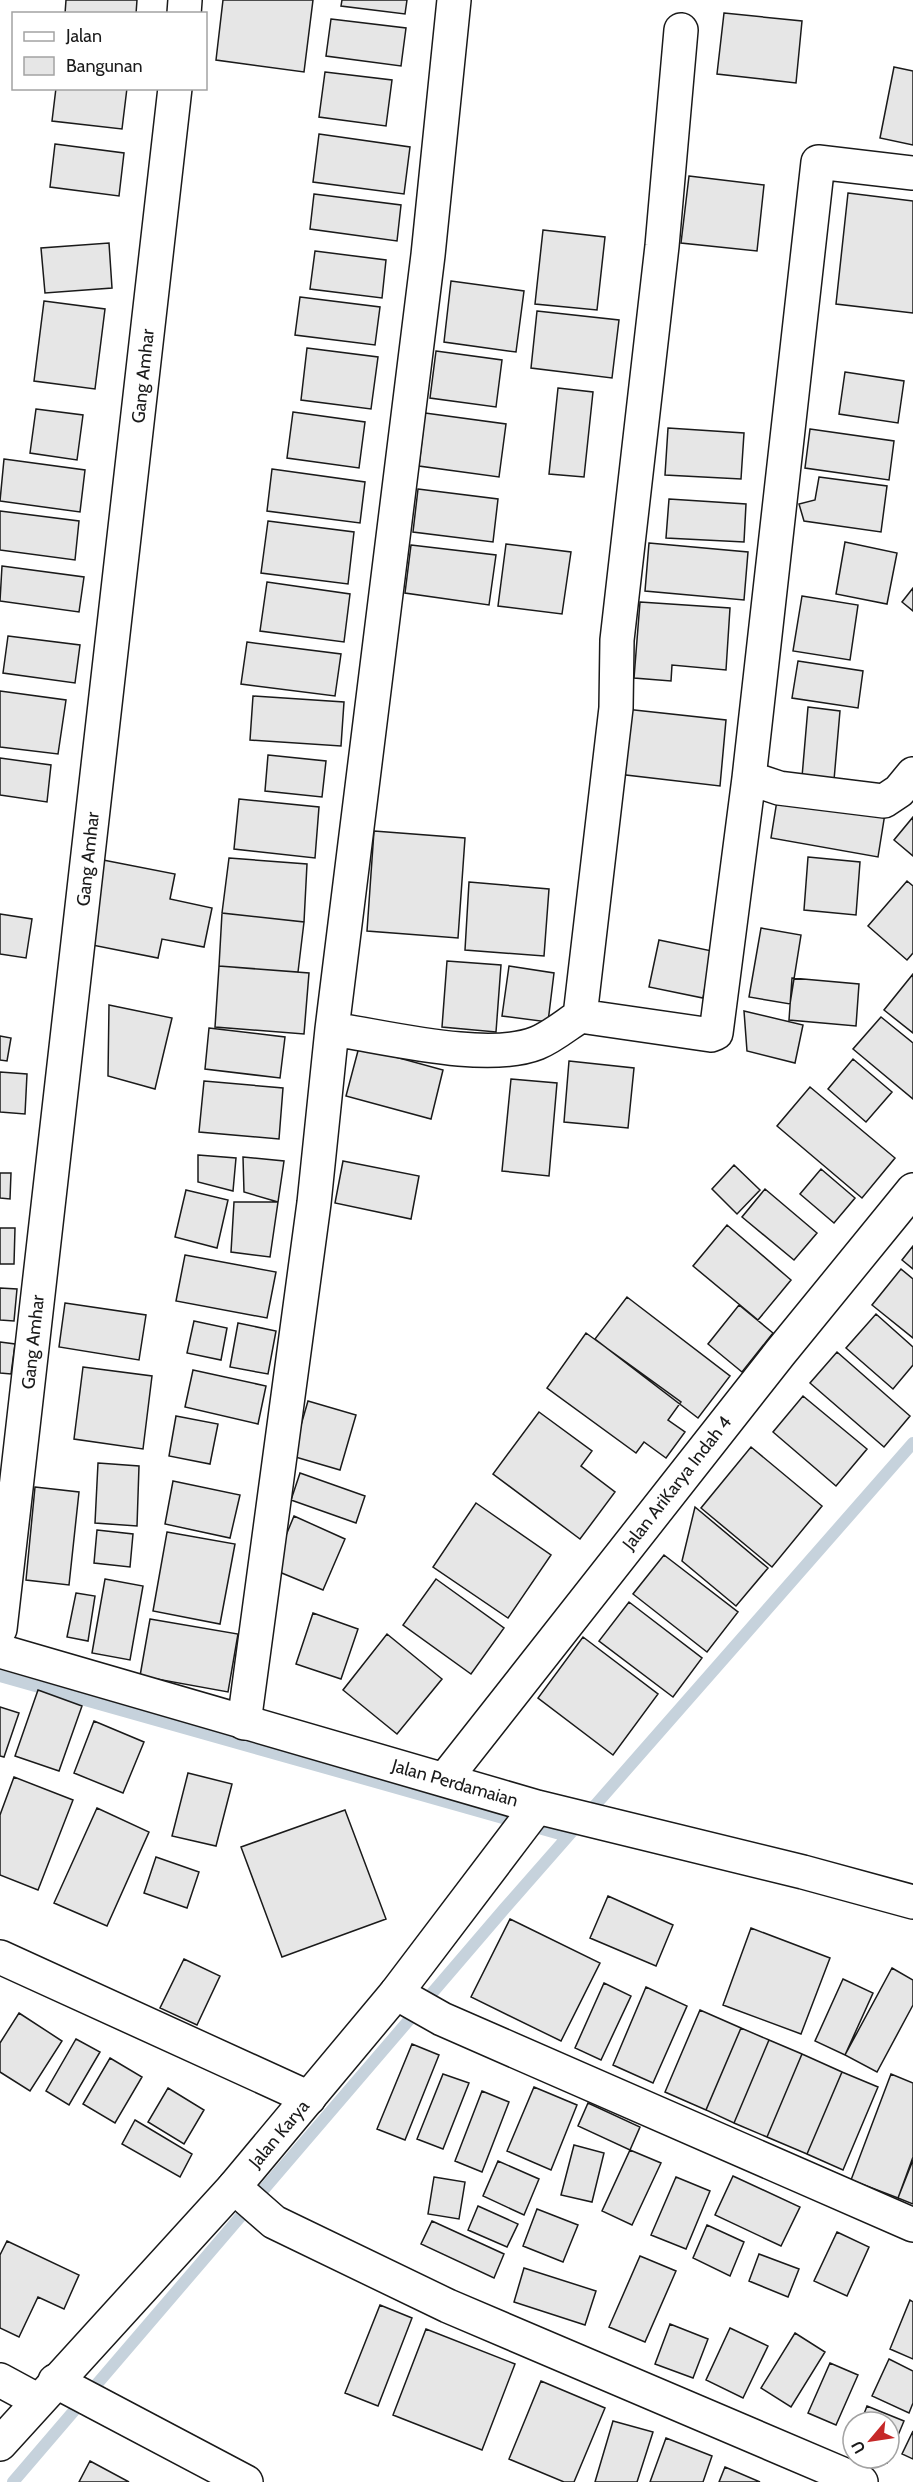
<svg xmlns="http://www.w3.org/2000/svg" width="913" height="2482" font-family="Cabin,sans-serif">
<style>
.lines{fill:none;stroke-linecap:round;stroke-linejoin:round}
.stream{stroke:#c6d2dc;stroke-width:12}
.building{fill:#e6e6e6;stroke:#1a1a1a;stroke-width:1.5}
.street-casing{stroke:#1a1a1a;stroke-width:36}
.secondary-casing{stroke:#1a1a1a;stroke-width:36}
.street{stroke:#fff;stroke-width:33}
.secondary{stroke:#fff;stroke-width:33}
.labels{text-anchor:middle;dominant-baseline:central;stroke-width:4.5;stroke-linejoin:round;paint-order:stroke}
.street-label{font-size:18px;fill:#1a1a1a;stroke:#fff}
</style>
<rect width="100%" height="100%" fill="#fff"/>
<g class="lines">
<path class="stream" d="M 0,1676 L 567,1836
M 13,2482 L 505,1908 L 913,1443"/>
</g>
<path class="building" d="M 66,0 L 137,0 L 136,14 L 65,14 Z
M 223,0 L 313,0 L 304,72 L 216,60 Z
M 342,0 L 407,0 L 405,14 L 341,6 Z
M 724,13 L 802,21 L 796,83 L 717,74 Z
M 331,19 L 406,28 L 401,66 L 326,56 Z
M 894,67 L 913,71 L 913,145 L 880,138 Z
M 325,72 L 392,80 L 386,126 L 319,117 Z
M 56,88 L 127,88 L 122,129 L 52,121 Z
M 319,134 L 410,147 L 404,194 L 313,182 Z
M 55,144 L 124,153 L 119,196 L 50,187 Z
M 689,176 L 764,185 L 757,251 L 681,243 Z
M 848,193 L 913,201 L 913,313 L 836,304 Z
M 314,194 L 401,205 L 397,241 L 310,229 Z
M 543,230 L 605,237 L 597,310 L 535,304 Z
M 109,243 L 112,288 L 45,293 L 41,248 Z
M 315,251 L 386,260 L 382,298 L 310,289 Z
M 451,281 L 524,291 L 516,352 L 444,342 Z
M 300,297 L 380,307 L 375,345 L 295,335 Z
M 44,301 L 105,309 L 95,389 L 34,381 Z
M 537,311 L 619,320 L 612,378 L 531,368 Z
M 307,348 L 378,357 L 371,409 L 301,400 Z
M 436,351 L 502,360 L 496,407 L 430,398 Z
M 845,372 L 904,381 L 898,423 L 839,414 Z
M 558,388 L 593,392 L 584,477 L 549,474 Z
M 36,409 L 83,415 L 77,460 L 30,453 Z
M 293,412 L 365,422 L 359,468 L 287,458 Z
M 425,413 L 506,424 L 499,477 L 419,466 Z
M 668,428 L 744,433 L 741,479 L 665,475 Z
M 810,429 L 894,441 L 889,480 L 805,468 Z
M 4,459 L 85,470 L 80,512 L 0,501 Z
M 272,469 L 365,482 L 360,523 L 267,511 Z
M 819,477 L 887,486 L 881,532 L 804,521 L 799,504 L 815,500 Z
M 418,489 L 498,499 L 493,542 L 413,532 Z
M 669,499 L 746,504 L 744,542 L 666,538 Z
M 0,511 L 79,521 L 75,560 L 0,550 Z
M 268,521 L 354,532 L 348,584 L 261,573 Z
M 845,542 L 897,553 L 887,604 L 836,594 Z
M 649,543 L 748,552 L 744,600 L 645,591 Z
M 506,544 L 571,552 L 562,614 L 498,606 Z
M 411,545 L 496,555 L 489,605 L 405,593 Z
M 2,566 L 84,577 L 79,612 L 0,601 Z
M 267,582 L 350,594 L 344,642 L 260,631 Z
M 913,588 L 913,611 L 902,602 Z
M 802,596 L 858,605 L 850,660 L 793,651 Z
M 640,602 L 730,608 L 726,670 L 672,665 L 671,681 L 634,678 Z
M 8,636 L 80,645 L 75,683 L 3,673 Z
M 247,642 L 341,654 L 335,696 L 241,684 Z
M 798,661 L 863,671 L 858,708 L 792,698 Z
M 0,691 L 66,700 L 58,754 L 0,747 Z
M 253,696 L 344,702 L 341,746 L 250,740 Z
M 808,707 L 840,711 L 834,780 L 802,777 Z
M 616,708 L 726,720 L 720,786 L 609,773 Z
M 268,755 L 326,761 L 322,797 L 265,791 Z
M 0,758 L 51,765 L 47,802 L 0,795 Z
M 779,788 L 886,807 L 878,857 L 771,838 Z
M 239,799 L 319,807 L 315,858 L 234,849 Z
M 913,817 L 913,856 L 894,840 Z
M 374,831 L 465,838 L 458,938 L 367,931 Z
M 808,857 L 860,862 L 856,915 L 804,910 Z
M 229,858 L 307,864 L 304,922 L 222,913 Z
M 98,859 L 175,874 L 170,899 L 212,908 L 204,947 L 162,939 L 158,958 L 82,943 Z
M 907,881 L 913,886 L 913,953 L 907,960 L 868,926 Z
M 469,882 L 549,889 L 544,956 L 465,950 Z
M 222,913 L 304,922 L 298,972 L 219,966 Z
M 0,914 L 32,919 L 26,958 L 0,954 Z
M 761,928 L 801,935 L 790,1004 L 749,997 Z
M 659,940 L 712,951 L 703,998 L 649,987 Z
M 447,961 L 501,965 L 496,1032 L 442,1027 Z
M 219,966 L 309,973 L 304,1034 L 215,1027 Z
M 509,966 L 554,973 L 548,1022 L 502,1016 Z
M 913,974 L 913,1033 L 884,1010 Z
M 792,978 L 859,984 L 856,1026 L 789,1020 Z
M 109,1005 L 172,1018 L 155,1089 L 108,1076 Z
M 744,1011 L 803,1025 L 795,1063 L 747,1051 Z
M 881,1017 L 913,1043 L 913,1099 L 853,1049 Z
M 209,1028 L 285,1037 L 280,1078 L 205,1069 Z
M 0,1036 L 11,1038 L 7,1061 L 0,1060 Z
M 359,1047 L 443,1070 L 431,1119 L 346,1096 Z
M 853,1059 L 892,1092 L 866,1122 L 828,1089 Z
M 569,1061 L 634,1068 L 628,1128 L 564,1122 Z
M 0,1072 L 27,1074 L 25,1114 L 0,1112 Z
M 511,1079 L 557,1083 L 549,1176 L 502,1171 Z
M 204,1081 L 283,1088 L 279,1139 L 199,1132 Z
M 810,1087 L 895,1158 L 862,1198 L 777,1126 Z
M 198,1155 L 236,1158 L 233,1191 L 198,1182 Z
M 243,1157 L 284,1161 L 278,1202 L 244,1192 Z
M 343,1161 L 419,1176 L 411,1219 L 335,1203 Z
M 734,1165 L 760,1190 L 737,1214 L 712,1189 Z
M 821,1169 L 855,1198 L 834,1223 L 800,1194 Z
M 0,1173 L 11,1173 L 10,1199 L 0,1198 Z
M 765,1189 L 817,1233 L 794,1260 L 742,1217 Z
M 186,1190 L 228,1200 L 217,1248 L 175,1237 Z
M 234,1202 L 278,1202 L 270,1257 L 231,1252 Z
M 727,1225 L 791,1280 L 758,1320 L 693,1266 Z
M 0,1228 L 15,1228 L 14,1264 L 0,1264 Z
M 913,1246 L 913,1269 L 902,1260 Z
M 185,1255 L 276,1272 L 267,1318 L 176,1301 Z
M 901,1269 L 913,1279 L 913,1338 L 872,1305 Z
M 0,1288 L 17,1289 L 14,1321 L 0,1320 Z
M 627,1297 L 730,1376 L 698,1418 L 595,1339 Z
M 65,1303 L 146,1315 L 139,1360 L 59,1347 Z
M 739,1305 L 773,1333 L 742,1372 L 708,1344 Z
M 876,1314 L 913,1347 L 913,1365 L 893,1389 L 846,1348 Z
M 194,1321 L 227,1328 L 221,1360 L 187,1353 Z
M 238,1323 L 276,1331 L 268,1374 L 230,1367 Z
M 586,1333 L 681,1402 L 668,1420 L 685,1432 L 666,1458 L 644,1442 L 636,1453 L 547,1388 Z
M 0,1342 L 15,1344 L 11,1374 L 0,1373 Z
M 837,1352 L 910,1416 L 884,1447 L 810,1383 Z
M 83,1367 L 152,1376 L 143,1449 L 74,1439 Z
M 193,1370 L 266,1386 L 258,1424 L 185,1407 Z
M 803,1396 L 867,1449 L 836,1486 L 773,1432 Z
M 308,1401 L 356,1415 L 340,1470 L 292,1456 Z
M 539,1412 L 592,1451 L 581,1466 L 615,1492 L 580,1539 L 493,1474 Z
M 176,1416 L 218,1424 L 210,1464 L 169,1456 Z
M 751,1447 L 822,1506 L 772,1567 L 701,1508 Z
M 98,1463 L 139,1466 L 137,1526 L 95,1523 Z
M 300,1473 L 365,1496 L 356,1523 L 291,1500 Z
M 173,1481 L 240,1495 L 230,1538 L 165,1524 Z
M 35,1487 L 79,1492 L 69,1585 L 26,1580 Z
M 476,1503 L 551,1555 L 508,1618 L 433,1567 Z
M 695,1507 L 768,1568 L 736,1606 L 682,1561 Z
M 294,1516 L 345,1539 L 323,1590 L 272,1569 Z
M 97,1530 L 133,1534 L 130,1567 L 94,1563 Z
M 167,1532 L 235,1544 L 220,1624 L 153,1611 Z
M 664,1555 L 738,1612 L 707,1652 L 633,1594 Z
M 105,1579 L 143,1586 L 130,1660 L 92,1653 Z
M 436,1579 L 504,1628 L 471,1674 L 403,1625 Z
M 76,1593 L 95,1596 L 88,1641 L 67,1637 Z
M 629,1602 L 702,1658 L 673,1697 L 599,1641 Z
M 313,1613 L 358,1629 L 341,1679 L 296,1664 Z
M 150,1619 L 238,1634 L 228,1692 L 140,1676 Z
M 387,1634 L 442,1679 L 397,1734 L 343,1690 Z
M 583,1637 L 658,1694 L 613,1755 L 538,1698 Z
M 38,1690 L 82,1706 L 59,1771 L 15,1756 Z
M 0,1707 L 19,1713 L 4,1757 L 0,1756 Z
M 94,1721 L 144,1742 L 123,1793 L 74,1773 Z
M 188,1773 L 232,1784 L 216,1846 L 172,1836 Z
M 14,1777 L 73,1800 L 38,1890 L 0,1875 L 0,1815 Z
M 97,1808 L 149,1832 L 107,1926 L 54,1903 Z
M 345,1810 L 386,1919 L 282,1957 L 241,1847 Z
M 156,1857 L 199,1872 L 187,1908 L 144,1893 Z
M 608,1896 L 673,1925 L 656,1966 L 590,1938 Z
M 510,1919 L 600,1963 L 561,2041 L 471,1997 Z
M 751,1928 L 830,1958 L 801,2034 L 723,2005 Z
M 184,1959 L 220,1976 L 197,2025 L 160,2008 Z
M 892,1968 L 913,1980 L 913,2005 L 877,2072 L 845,2055 Z
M 843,1979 L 873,1993 L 845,2055 L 815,2041 Z
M 604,1983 L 631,1996 L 601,2060 L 575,2048 Z
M 646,1987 L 687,2006 L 653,2083 L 613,2065 Z
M 700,2010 L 741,2028 L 706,2110 L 665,2092 Z
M 19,2013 L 62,2041 L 30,2091 L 0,2072 L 0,2043 Z
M 741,2028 L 769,2040 L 734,2123 L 706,2110 Z
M 76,2039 L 100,2052 L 69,2105 L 46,2091 Z
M 769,2040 L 802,2054 L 767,2137 L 734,2123 Z
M 412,2044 L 439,2055 L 405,2140 L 377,2129 Z
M 802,2054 L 842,2072 L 807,2154 L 767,2137 Z
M 110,2058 L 142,2077 L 115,2123 L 83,2104 Z
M 842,2072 L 878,2087 L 843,2170 L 807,2154 Z
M 443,2074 L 469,2083 L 443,2149 L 417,2139 Z
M 891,2074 L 913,2083 L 913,2157 L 898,2198 L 851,2180 Z
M 534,2087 L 577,2105 L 551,2170 L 507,2151 Z
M 168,2088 L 204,2110 L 184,2144 L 148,2122 Z
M 482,2091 L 509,2102 L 482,2172 L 455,2161 Z
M 588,2103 L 640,2127 L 630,2150 L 578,2126 Z
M 135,2120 L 192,2154 L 180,2177 L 122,2144 Z
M 574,2145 L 604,2153 L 592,2202 L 561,2195 Z
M 630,2150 L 661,2163 L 632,2225 L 602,2211 Z
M 913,2160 L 913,2204 L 898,2198 Z
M 498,2161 L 539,2179 L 524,2215 L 483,2196 Z
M 733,2176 L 800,2207 L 781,2246 L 715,2215 Z
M 434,2177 L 465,2182 L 459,2219 L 428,2214 Z
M 676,2177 L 710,2191 L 686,2249 L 651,2235 Z
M 478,2206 L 518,2224 L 507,2247 L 468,2230 Z
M 537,2209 L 578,2225 L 563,2262 L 523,2246 Z
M 432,2221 L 504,2254 L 494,2278 L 421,2244 Z
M 707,2225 L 744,2242 L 730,2276 L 693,2258 Z
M 837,2232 L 869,2247 L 847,2296 L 814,2281 Z
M 7,2241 L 79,2275 L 64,2309 L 38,2297 L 19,2337 L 0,2328 L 0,2255 Z
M 759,2254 L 799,2269 L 788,2297 L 749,2281 Z
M 640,2256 L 676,2271 L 645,2342 L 609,2327 Z
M 524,2268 L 596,2291 L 585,2325 L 514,2302 Z
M 910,2300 L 913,2302 L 913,2359 L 890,2349 Z
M 380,2305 L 412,2318 L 378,2406 L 345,2393 Z
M 670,2324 L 708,2339 L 693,2378 L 655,2364 Z
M 730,2328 L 768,2346 L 743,2398 L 706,2380 Z
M 426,2329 L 515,2364 L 482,2450 L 393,2415 Z
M 795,2333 L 825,2352 L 791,2407 L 761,2388 Z
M 889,2359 L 913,2371 L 913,2403 L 909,2413 L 872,2396 Z
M 830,2363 L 858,2375 L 836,2425 L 808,2413 Z
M 541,2381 L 605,2408 L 574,2482 L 564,2482 L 509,2459 Z
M 867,2406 L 904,2421 L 889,2457 L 889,2422 L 861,2422 Z
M 613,2421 L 653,2432 L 637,2482 L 595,2482 Z
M 913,2431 L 913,2459 L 902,2454 Z
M 666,2438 L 712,2456 L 703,2482 L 650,2482 Z
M 875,2458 L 889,2458 L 887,2463 Z
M 90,2461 L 129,2482 L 79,2482 Z
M 725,2467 L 760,2482 L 719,2482 Z"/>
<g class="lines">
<defs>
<path id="street" d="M 184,14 L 185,0
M 749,778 L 779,788 L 884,801 L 899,791 L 913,774
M 580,1016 L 616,708 L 617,640 L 662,246 L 681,30
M 332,1029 C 386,1037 487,1063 537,1043 C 552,1037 566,1025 580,1016 L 711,1035 L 716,1033 L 749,778 L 818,162 L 913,173
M 0,1629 L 175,88
M 244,1723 L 314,1203 L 332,1029 L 428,255 L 454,0
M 445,1779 L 780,1353 L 913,1190
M 0,1957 L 309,2098
M 396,1993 L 442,2019 L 913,2225
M 234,2187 L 274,2222 L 448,2306 L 861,2482
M 0,2380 L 37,2400
M 55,2381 L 246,2482"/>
<path id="secondary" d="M 0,1651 L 537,1807 L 803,1872 L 913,1902
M 0,2444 L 234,2187 L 396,1993 L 537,1807"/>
</defs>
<use href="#street" class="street-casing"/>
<use href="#secondary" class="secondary-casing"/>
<use href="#street" class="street"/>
<use href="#secondary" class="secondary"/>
</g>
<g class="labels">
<g class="street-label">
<text transform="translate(143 376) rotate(-84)">Gang Amhar</text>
<text transform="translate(88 859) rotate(-84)">Gang Amhar</text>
<text transform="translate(33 1342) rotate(-84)">Gang Amhar</text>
<text transform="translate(677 1483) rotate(-52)">Jalan AriKarya Indah 4</text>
<text transform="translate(455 1783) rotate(16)">Jalan Perdamaian</text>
<text transform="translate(279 2134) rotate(-50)">Jalan Karya</text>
</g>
</g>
<rect x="12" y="12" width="195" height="78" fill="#ffffff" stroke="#a3a3a3" stroke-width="1.5"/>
<rect x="24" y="32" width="30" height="9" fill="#ffffff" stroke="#a3a3a3" stroke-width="1.5"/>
<text x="66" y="42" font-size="18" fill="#1a1a1a">Jalan</text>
<rect x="24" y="57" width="30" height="18" fill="#e6e6e6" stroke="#a3a3a3" stroke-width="1.5"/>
<text x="66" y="72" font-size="18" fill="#1a1a1a">Bangunan</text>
<g transform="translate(871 2440) rotate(241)"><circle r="28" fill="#ffffff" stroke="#a3a3a3" stroke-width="1.5"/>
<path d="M0-4.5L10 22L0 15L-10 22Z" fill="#c62828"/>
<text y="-9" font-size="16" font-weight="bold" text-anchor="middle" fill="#1a1a1a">U</text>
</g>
</svg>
